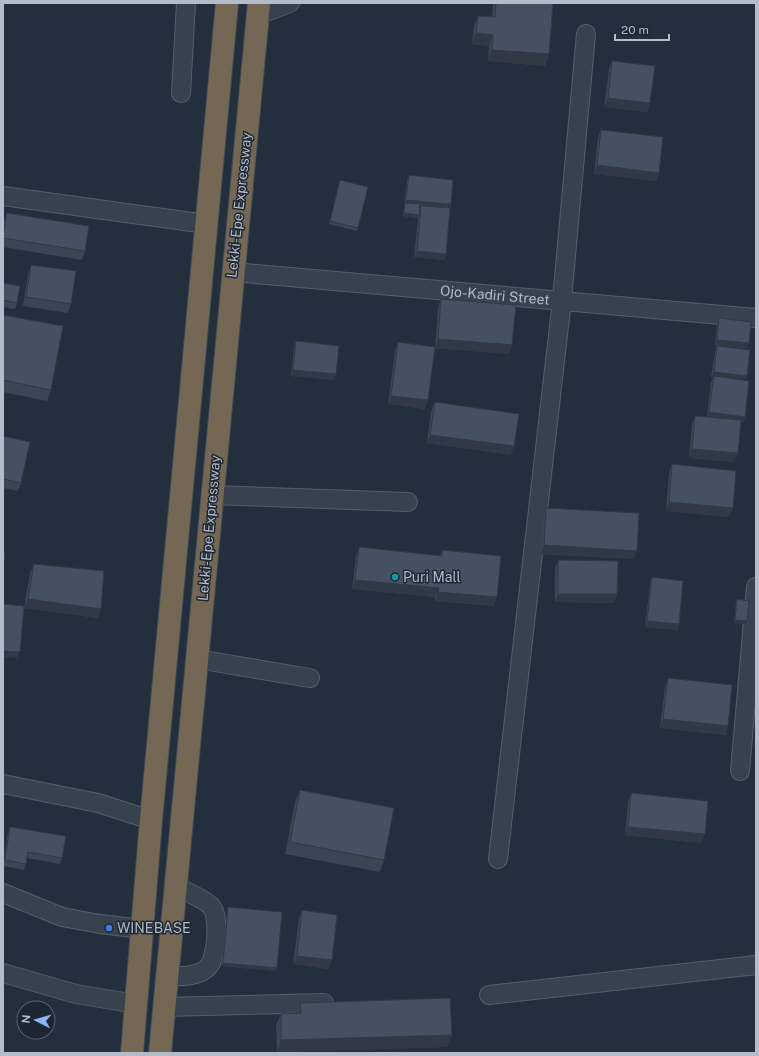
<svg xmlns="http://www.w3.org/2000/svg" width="759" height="1056" font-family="'Public Sans',sans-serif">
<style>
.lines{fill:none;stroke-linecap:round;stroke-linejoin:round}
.minor-casing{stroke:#565f6c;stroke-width:20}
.highway-casing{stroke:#434c59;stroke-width:24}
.minor{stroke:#38414e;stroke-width:18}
.highway{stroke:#746855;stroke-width:22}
.wall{fill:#3b4654}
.shaded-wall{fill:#303945}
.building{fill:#455162;stroke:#303945}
.culture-dot{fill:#0f9aa8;stroke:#1d2633;stroke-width:1.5}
.shop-dot{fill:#3f7fe0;stroke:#1d2633;stroke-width:1.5}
.labels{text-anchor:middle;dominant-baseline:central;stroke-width:3;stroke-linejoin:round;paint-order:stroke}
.street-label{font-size:14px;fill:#b4bcc9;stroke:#1d2633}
.poi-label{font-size:14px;fill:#b4bcc9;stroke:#1d2633;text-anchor:start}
</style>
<rect width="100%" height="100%" fill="#242f3e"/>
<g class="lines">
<defs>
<g id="minor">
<path d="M 258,15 L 290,3"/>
<path d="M 181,93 L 186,3"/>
<path d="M 3,196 L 206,224"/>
<path id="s1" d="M 233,272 L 756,318"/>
<path d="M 212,495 L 408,502"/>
<path d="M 197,659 L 310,678"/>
<path d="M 740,771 L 756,587"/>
<path d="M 3,784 L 98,803 L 151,820"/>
<path d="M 498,859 L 562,300 L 586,34"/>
<path d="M 3,893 L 62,917 L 100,924 L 142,929"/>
<path d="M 3,973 L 76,994 L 136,1004"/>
<path d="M 167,977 C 180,976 199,977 208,967 C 217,958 220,916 211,906 C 204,899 185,891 176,886"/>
<path d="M 489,995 L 756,965"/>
<path d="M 165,1007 L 324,1003"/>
</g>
<path id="highway" d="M 132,1053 L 151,820 L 227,3
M 160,1053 L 259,3"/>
</defs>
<use href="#minor" class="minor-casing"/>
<use href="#highway" class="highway-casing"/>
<use href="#minor" class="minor"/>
<use href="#highway" class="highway"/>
</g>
<path class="wall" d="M 493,3 L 553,3 L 549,54 L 545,66 L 488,61 L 489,46 L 472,44 L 474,27 L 478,16 L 492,17 Z
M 612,61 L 650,103 L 647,112 L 604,107 L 609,69 Z
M 601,130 L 659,173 L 656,181 L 594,174 L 598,138 Z
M 409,175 L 451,204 L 450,208 L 446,254 L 444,260 L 414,257 L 418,218 L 403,216 L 407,181 Z
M 340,180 L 358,228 L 357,231 L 329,224 Z
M 7,213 L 85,251 L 82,260 L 3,247 L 3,229 L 4,221 Z
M 31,265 L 71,304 L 68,313 L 23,306 L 28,274 Z
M 3,283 L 17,303 L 15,309 L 3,307 Z
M 441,299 L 509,354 L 435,348 L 438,308 Z
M 3,315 L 51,390 L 47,401 L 3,392 Z
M 719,318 L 749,343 L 746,349 L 726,347 L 745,380 L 745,417 L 743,423 L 740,423 L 738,453 L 734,462 L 689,458 L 692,425 L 695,416 L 707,417 L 711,382 L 713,378 L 711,378 L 715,352 L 717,346 L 715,346 L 717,324 Z
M 296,341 L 336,374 L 334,380 L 291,376 L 294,347 Z
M 398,342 L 428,400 L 425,409 L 388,404 L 395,351 Z
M 435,402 L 511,455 L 427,443 L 431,411 Z
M 3,436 L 21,483 L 18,491 L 3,488 Z
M 672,464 L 733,508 L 729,517 L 666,511 L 669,473 Z
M 546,508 L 634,559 L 541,554 L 543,517 Z
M 359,547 L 440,556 L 442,550 L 494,606 L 435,601 L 435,597 L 352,589 L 356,556 Z
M 558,560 L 617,594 L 614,603 L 555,602 L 555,569 Z
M 34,564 L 98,618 L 24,608 L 30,573 Z
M 652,577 L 679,624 L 677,630 L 645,627 L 650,583 Z
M 737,599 L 746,624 L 734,623 L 736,602 Z
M 668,678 L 728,726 L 725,735 L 660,728 L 665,687 Z
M 300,790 L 384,860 L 380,872 L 285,854 L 295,802 Z
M 631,793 L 701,843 L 625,835 L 628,802 Z
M 10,827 L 62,858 L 60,864 L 27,858 L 26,864 L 24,870 L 3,866 L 8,833 Z
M 228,907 L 277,968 L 276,971 L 222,966 L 227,910 Z
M 302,910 L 332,960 L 328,969 L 293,964 L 299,919 Z
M 300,1003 L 452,1035 L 447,1047 L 277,1052 L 276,1025 L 281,1014 L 297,1013 Z"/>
<path class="shaded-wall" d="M 476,33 L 493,35 L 489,46 L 472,44 Z
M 492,50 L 549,54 L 545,66 L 488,61 Z
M 608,98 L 650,103 L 647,112 L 604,107 Z
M 597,165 L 659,173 L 656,181 L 594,174 Z
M 406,200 L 451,204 L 449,210 L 421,206 L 420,208 L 405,203 Z
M 404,213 L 419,215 L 418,218 L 403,216 Z
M 417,251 L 446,254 L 444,260 L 414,257 Z
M 438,339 L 512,345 L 509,354 L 435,348 Z
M 717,340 L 749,343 L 746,349 L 715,346 Z
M 293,370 L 336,374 L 334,380 L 291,376 Z
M 714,372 L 747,376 L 745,382 L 714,376 L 713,378 L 711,378 Z
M 391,396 L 428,400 L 425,409 L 388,404 Z
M 709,412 L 745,417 L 743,423 L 707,418 Z
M 430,435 L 514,446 L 511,455 L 427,443 Z
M 692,449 L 738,453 L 734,462 L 689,458 Z
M 669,502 L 733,508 L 729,517 L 666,511 Z
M 544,545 L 637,551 L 634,559 L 541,554 Z
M 355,580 L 439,588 L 435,597 L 352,589 Z
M 438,592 L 497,597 L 494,606 L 435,601 Z
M 558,594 L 617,594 L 614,603 L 555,602 Z
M 28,599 L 101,609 L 98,618 L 24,608 Z
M 735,620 L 747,621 L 746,624 L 734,623 Z
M 647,621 L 679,624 L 677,630 L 645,627 Z
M 3,651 L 20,652 L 17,658 L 3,657 Z
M 663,719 L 728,726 L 725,735 L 660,728 Z
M 628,827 L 705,834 L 701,843 L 625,835 Z
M 297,956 L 332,960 L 328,969 L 293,964 Z
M 223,963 L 277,968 L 276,971 L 222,966 Z
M 452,1035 L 447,1047 L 277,1052 L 281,1040 Z"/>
<path class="building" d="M 496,3 L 553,3 L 549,54 L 492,50 L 493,35 L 476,33 L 478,16 L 495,17 Z
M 612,61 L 655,66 L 650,103 L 608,98 Z
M 601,130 L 663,137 L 659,173 L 597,165 Z
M 409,175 L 453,180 L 451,204 L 406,200 Z
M 340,180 L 368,187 L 358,228 L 330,221 Z
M 405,203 L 420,204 L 419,215 L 404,213 Z
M 421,206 L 450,208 L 446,254 L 417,251 Z
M 7,213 L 89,226 L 85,251 L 3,238 Z
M 31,265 L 76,271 L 71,304 L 26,297 Z
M 3,283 L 20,286 L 17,303 L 3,300 Z
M 441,299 L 516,305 L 512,345 L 438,339 Z
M 3,315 L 63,326 L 51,390 L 3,380 Z
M 719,318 L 751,322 L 749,343 L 717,340 Z
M 296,341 L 339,346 L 336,374 L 293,370 Z
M 398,342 L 435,347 L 428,400 L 391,396 Z
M 717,346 L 750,350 L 747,376 L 714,372 Z
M 714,376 L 749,381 L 745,417 L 709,412 Z
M 435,402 L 519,414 L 514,446 L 430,435 Z
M 695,416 L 741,420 L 738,453 L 692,449 Z
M 3,436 L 30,442 L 21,483 L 3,479 Z
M 672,464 L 736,471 L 733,508 L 669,502 Z
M 546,508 L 639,513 L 637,551 L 544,545 Z
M 359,547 L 442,556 L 442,550 L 501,556 L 497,597 L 438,592 L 439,588 L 355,580 Z
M 3,552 L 5,552 L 3,567 Z
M 558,560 L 618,561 L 617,594 L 558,594 Z
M 34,564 L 104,571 L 101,609 L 28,599 Z
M 652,577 L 683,581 L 679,624 L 647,621 Z
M 737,599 L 749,601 L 747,621 L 735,620 Z
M 3,604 L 24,606 L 20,652 L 3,651 Z
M 668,678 L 732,685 L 728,726 L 663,719 Z
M 300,790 L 394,808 L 384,860 L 290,842 Z
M 631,793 L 708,801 L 705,834 L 628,827 Z
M 10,827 L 66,836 L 62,858 L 28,852 L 26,864 L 5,860 Z
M 228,907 L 282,912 L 277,968 L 223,963 Z
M 302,910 L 337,915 L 332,960 L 297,956 Z
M 450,998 L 452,1035 L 281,1040 L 281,1014 L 301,1013 L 300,1003 Z"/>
<circle class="culture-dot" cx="395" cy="577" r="4"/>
<circle class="shop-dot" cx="109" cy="928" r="4"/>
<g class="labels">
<g class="street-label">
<text transform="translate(239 205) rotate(-84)">Lekki-Epe Expressway</text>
<text stroke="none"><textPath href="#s1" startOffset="263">Ojo-Kadiri Street</textPath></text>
<text transform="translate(209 528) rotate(-85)">Lekki-Epe Expressway</text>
</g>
<g class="poi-label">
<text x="403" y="577">Puri Mall</text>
<text x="117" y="928">WINEBASE</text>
</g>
</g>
<rect width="759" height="1056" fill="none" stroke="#b4bcc9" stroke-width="8"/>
<g transform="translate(36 1020) rotate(276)"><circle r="19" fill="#1d2633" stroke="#59626f"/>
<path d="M0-3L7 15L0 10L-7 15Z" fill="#8ab4f8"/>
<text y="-6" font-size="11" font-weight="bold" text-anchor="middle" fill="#b4bcc9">N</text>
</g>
<path d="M615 34v6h54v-6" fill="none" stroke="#b4bcc9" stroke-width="2"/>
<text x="621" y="34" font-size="12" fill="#b4bcc9" stroke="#1d2633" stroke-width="3" paint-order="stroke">20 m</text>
</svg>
